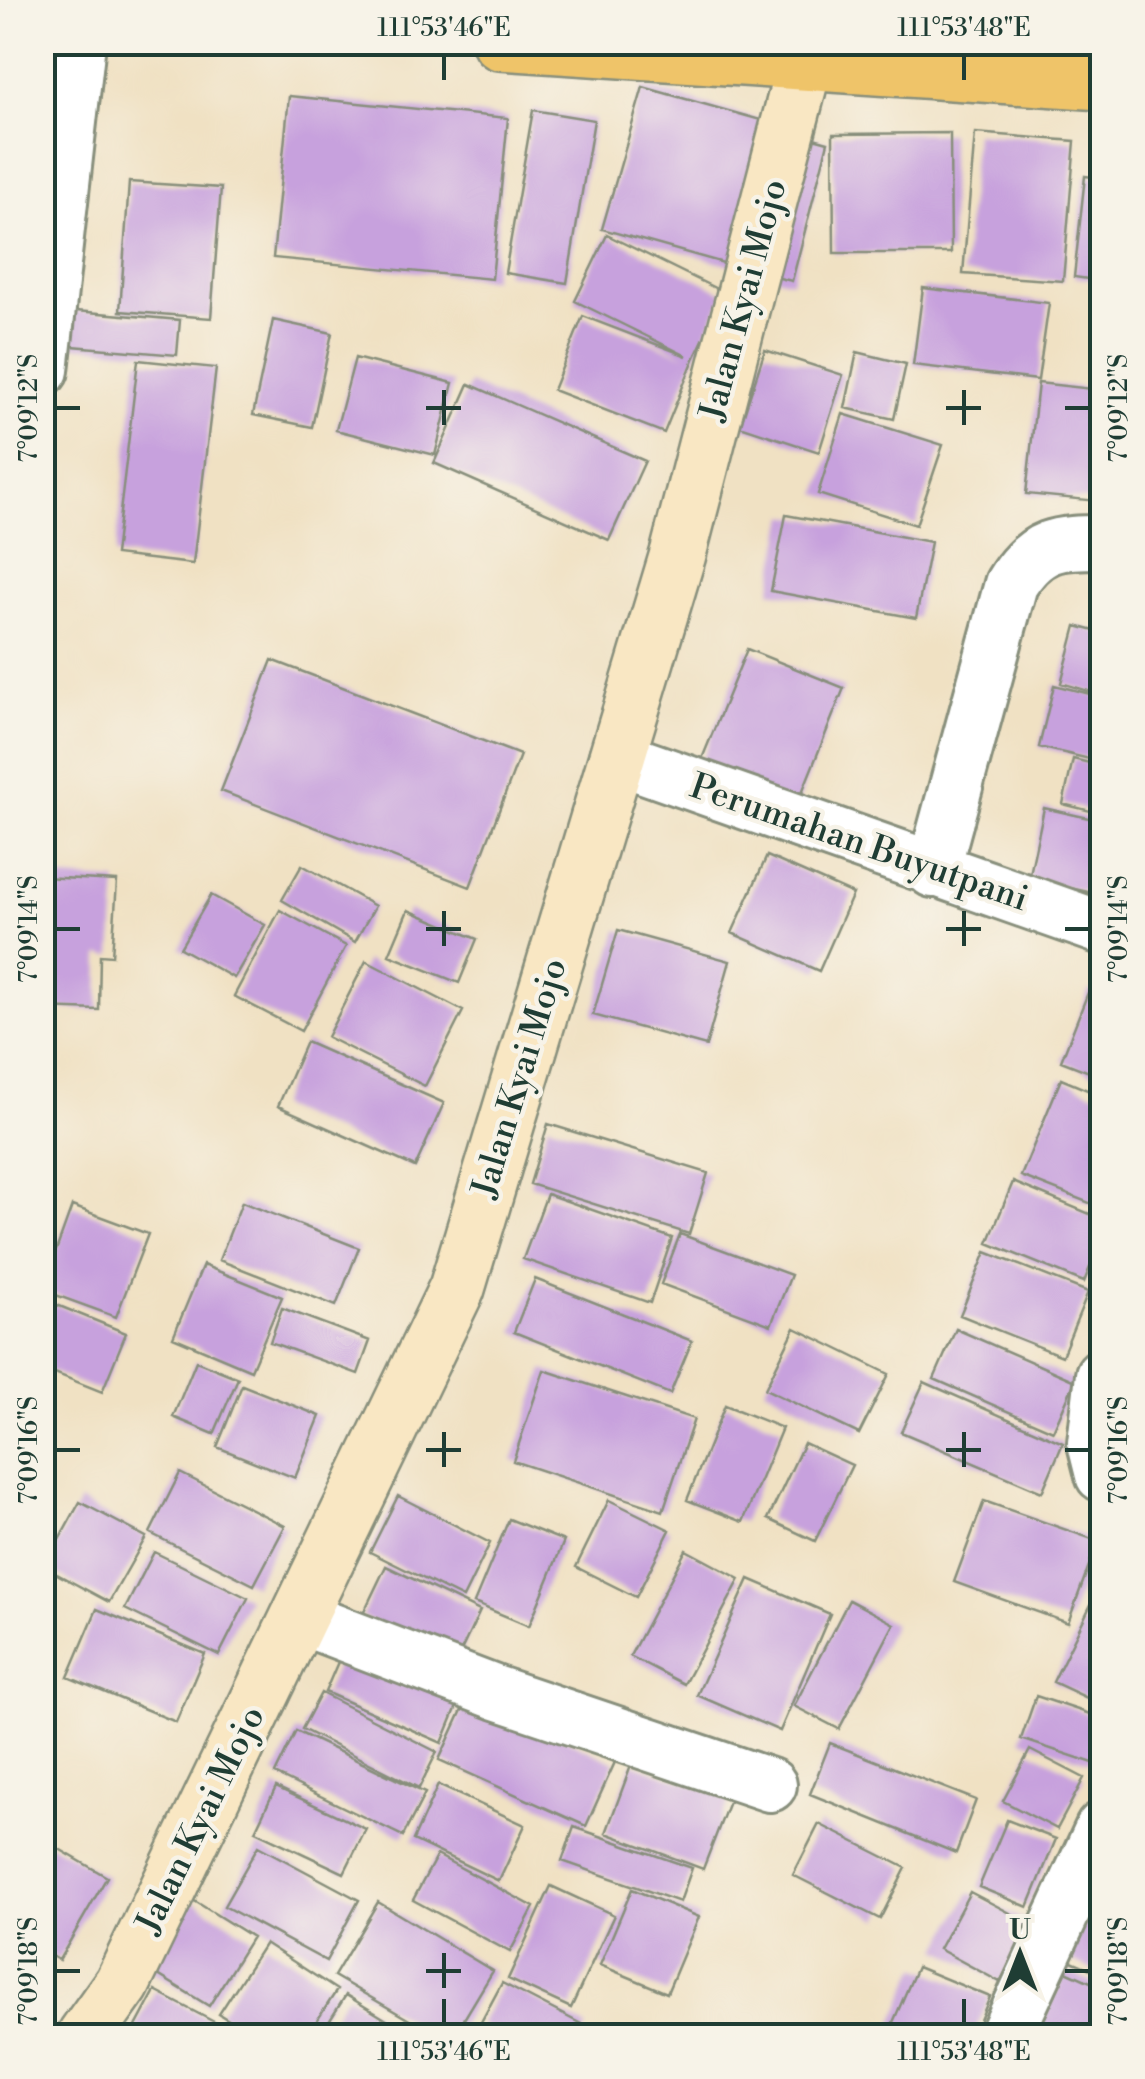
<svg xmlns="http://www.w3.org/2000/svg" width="1145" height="2079" font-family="'Libre Bodoni',serif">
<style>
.building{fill:#c7a1dd}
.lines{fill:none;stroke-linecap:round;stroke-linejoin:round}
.street-casing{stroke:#888f7c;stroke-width:58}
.secondary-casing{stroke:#888f7c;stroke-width:60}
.primary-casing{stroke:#888f7c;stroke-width:60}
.street{stroke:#fff;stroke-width:52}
.secondary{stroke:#f9e7c3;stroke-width:55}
.primary{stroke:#efc469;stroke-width:55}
.ticks{fill:none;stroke:#1f3d34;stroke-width:4}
.labels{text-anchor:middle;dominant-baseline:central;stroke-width:9;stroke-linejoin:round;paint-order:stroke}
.street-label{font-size:35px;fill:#1f3d34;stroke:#f7f3e8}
.neatline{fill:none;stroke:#1f3d34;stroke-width:4}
.ticks-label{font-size:25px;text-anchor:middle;fill:#1f3d34}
</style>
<rect width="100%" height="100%" fill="#f7f3e8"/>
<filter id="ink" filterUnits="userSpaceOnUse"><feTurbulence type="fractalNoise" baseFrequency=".01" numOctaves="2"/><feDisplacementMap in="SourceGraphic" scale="20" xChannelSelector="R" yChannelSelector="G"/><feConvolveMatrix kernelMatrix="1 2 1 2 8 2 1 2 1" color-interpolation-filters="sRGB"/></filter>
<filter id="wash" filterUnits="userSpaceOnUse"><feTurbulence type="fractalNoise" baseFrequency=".0048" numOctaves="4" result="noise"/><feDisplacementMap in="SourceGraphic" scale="40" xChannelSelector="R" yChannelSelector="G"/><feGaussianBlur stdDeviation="2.25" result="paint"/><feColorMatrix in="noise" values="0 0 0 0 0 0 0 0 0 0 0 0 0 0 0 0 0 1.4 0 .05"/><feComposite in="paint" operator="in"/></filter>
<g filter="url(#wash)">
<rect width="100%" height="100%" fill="#f0e1c3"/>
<g id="blocks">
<path class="building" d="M 643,87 L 775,124 L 734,266 L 602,229 Z
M 289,96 L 508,118 L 492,279 L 273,258 Z
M 533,110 L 594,120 L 567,283 L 505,273 Z
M 795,133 L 828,142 L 792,281 L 758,273 Z
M 950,133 L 951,253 L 834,253 L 833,134 Z
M 975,133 L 1075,141 L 1063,281 L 963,274 Z
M 1085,176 L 1102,178 L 1102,281 L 1074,277 Z
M 129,182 L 221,188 L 211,318 L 120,311 Z
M 607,235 L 725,293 L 694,359 L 664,433 L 553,390 L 583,316 L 687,356 L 575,301 Z
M 923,288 L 1049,303 L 1038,380 L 913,365 Z
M 64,310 L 180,320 L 177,355 L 61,345 Z
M 273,320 L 332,333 L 312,427 L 253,415 Z
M 765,350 L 843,375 L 819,452 L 740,426 Z
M 857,352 L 906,364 L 894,419 L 845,408 Z
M 355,358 L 453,383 L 435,455 L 336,430 Z
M 138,360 L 216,368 L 193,564 L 115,555 Z
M 1038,383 L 1102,390 L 1102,453 L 1097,501 L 1026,494 Z
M 469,384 L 645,461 L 609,540 L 434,463 Z
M 843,414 L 943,445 L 916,525 L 818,494 Z
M 786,515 L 931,542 L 916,618 L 771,591 Z
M 1076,626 L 1102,633 L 1102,695 L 1061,683 Z
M 747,649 L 844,688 L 797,805 L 699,766 Z
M 272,660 L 520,755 L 470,887 L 221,791 Z
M 1054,685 L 1102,697 L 1102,762 L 1039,747 Z
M 1073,759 L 1102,766 L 1102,814 L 1063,804 Z
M 1044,808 L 1102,821 L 1102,895 L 1029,879 Z
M 767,856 L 853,894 L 819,971 L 732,933 Z
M 302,865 L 375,906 L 355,942 L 282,900 Z
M 42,877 L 117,881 L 112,956 L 100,955 L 99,1010 L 42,1008 Z
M 211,895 L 265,925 L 234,978 L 180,948 Z
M 280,910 L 346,946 L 301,1031 L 234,996 Z
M 408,910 L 477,939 L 459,983 L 389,955 Z
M 618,930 L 730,961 L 706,1046 L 593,1015 Z
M 366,961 L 463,1011 L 425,1086 L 327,1037 Z
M 1089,990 L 1102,995 L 1102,1077 L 1061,1061 Z
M 306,1042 L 444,1103 L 415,1167 L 278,1106 Z
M 1061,1079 L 1102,1096 L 1102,1208 L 1021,1176 Z
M 548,1124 L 708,1173 L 689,1234 L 530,1184 Z
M 1013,1182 L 1102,1219 L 1102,1238 L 1084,1282 L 988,1243 Z
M 547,1194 L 672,1238 L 650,1303 L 523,1259 Z
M 242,1202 L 359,1248 L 336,1306 L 219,1260 Z
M 72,1206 L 148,1234 L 116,1317 L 42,1290 Z
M 680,1234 L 791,1275 L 771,1325 L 661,1284 Z
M 986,1252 L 1088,1292 L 1062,1356 L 960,1315 Z
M 203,1265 L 282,1297 L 251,1370 L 173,1337 Z
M 535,1279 L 692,1341 L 670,1394 L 514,1332 Z
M 52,1303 L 126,1333 L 102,1392 L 42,1368 L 42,1326 Z
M 282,1308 L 370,1341 L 358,1374 L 270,1342 Z
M 795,1328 L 889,1374 L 859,1434 L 765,1389 Z
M 956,1329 L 1075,1381 L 1053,1431 L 934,1379 Z
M 196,1361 L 238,1378 L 214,1434 L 173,1417 Z
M 544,1370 L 694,1419 L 663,1511 L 513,1461 Z
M 924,1382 L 1063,1443 L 1042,1492 L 901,1432 Z
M 242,1385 L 320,1416 L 295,1478 L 217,1447 Z
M 725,1405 L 782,1428 L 743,1522 L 687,1500 Z
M 804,1443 L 852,1465 L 815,1541 L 768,1519 Z
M 180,1473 L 285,1526 L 254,1585 L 150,1533 Z
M 398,1496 L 490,1543 L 463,1598 L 370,1552 Z
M 609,1500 L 670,1530 L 636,1597 L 576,1567 Z
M 984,1501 L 1098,1541 L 1068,1623 L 954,1582 Z
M 80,1502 L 146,1537 L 109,1602 L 44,1567 Z
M 509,1519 L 564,1541 L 529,1626 L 474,1603 Z
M 686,1550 L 740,1579 L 684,1684 L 630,1656 Z
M 154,1552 L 248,1598 L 219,1655 L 125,1609 Z
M 386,1566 L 480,1611 L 456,1661 L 362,1616 Z
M 749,1579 L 830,1614 L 780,1731 L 697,1695 Z
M 1102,1582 L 1102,1705 L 1053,1682 Z
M 849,1600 L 894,1624 L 839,1729 L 794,1706 Z
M 97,1609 L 205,1654 L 176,1722 L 68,1677 Z
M 344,1648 L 460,1699 L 442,1743 L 325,1692 Z
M 321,1693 L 437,1752 L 419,1788 L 302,1729 Z
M 469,1695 L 615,1762 L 586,1826 L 439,1760 Z
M 1036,1696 L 1102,1718 L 1102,1766 L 1021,1739 Z
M 296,1731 L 425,1793 L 403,1836 L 275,1774 Z
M 830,1743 L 976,1800 L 956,1853 L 810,1794 Z
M 1030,1750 L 1084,1778 L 1057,1829 L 1003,1801 Z
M 632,1763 L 730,1799 L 703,1869 L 606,1833 Z
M 438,1785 L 525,1825 L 499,1881 L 413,1840 Z
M 276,1787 L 366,1829 L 344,1873 L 255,1831 Z
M 1007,1820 L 1056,1839 L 1028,1907 L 979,1887 Z
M 819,1824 L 906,1868 L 880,1919 L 793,1875 Z
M 574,1827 L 692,1868 L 680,1902 L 562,1861 Z
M 42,1839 L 107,1877 L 59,1960 L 42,1951 Z
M 258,1846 L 359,1900 L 326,1961 L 224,1906 Z
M 437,1855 L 534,1907 L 510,1952 L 413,1900 Z
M 1102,1878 L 1102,1974 L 1067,1959 Z
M 551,1886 L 614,1915 L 571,2008 L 508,1979 Z
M 632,1889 L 699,1917 L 667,1993 L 600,1965 Z
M 970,1892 L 1031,1924 L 1000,1982 L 939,1949 Z
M 193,1900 L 252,1937 L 209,2006 L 150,1970 Z
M 378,1902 L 493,1971 L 454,2036 L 437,2036 L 334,1976 Z
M 265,1943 L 337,1990 L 307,2036 L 254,2036 L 219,2014 Z
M 917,1967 L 990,1997 L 973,2036 L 914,2036 L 891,2027 Z
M 1066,1971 L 1102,1987 L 1102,2036 L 1046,2036 L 1037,2033 Z
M 502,1983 L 587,2027 L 582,2036 L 504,2036 L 480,2024 Z
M 155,1991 L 241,2036 L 131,2036 Z
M 346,1995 L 413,2036 L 320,2036 Z"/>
</g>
</g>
<g filter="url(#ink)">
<use href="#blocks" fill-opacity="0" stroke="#888f7c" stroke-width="2.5"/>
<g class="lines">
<defs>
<path id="street" d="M 42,370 L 79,42
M 616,757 L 1102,928
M 933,871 L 1011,584 C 1036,543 1058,542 1102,542
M 1102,1375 L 1094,1443 L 1102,1475
M 298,1617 L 497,1693 L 770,1785
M 1006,2036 L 1102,1828"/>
<path id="secondary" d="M 85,2036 L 122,1984 L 457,1288 L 678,554 L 810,42"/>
<path id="primary" d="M 500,42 L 1102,82"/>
</defs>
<use href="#street" class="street-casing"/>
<use href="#secondary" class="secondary-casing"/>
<use href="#primary" class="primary-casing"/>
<use href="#street" class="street"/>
<use href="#secondary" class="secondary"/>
<use href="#primary" class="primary"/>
</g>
</g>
<path class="ticks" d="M 444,55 L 444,80M 964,55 L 964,80M 444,390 L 444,425M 964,390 L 964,425M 55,408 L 80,408M 426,408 L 461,408M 946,408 L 981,408M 1065,408 L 1090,408M 444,911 L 444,946M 964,911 L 964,946M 55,929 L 80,929M 426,929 L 461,929M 946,929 L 981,929M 1065,929 L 1090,929M 444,1432 L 444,1467M 964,1432 L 964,1467M 55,1450 L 80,1450M 426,1450 L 461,1450M 946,1450 L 981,1450M 1065,1450 L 1090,1450M 444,1953 L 444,1988M 55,1971 L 80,1971M 426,1971 L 461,1971M 1065,1971 L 1090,1971M 444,1999 L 444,2024M 964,1999 L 964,2024"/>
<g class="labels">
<g class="street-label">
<text transform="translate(744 300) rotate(-75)">Jalan Kyai Mojo</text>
<text transform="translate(859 843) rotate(19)">Perumahan Buyutpani</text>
<text transform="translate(520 1078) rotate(-73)">Jalan Kyai Mojo</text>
<text transform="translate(201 1820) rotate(-64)">Jalan Kyai Mojo</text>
</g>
</g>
<rect width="1145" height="2079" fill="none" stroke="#f7f3e8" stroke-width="110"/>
<g transform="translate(1020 1954)" stroke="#f7f3e8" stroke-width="8" paint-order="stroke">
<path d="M0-8L18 38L0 25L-18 38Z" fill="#1f3d34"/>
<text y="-15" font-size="28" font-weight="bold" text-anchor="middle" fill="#1f3d34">U</text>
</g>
<rect x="55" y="55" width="1035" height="1969" class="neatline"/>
<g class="ticks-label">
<text x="444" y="36">111°53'46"E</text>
<text x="964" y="36">111°53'48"E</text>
<text transform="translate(28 408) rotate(-90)" y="9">7°09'12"S</text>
<text transform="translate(1118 408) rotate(-90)" y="9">7°09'12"S</text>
<text transform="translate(28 929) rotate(-90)" y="9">7°09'14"S</text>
<text transform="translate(1118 929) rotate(-90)" y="9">7°09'14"S</text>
<text transform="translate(28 1450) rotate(-90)" y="9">7°09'16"S</text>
<text transform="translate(1118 1450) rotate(-90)" y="9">7°09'16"S</text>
<text transform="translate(28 1971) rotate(-90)" y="9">7°09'18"S</text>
<text transform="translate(1118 1971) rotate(-90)" y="9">7°09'18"S</text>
<text x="444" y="2060">111°53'46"E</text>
<text x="964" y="2060">111°53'48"E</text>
</g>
</svg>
